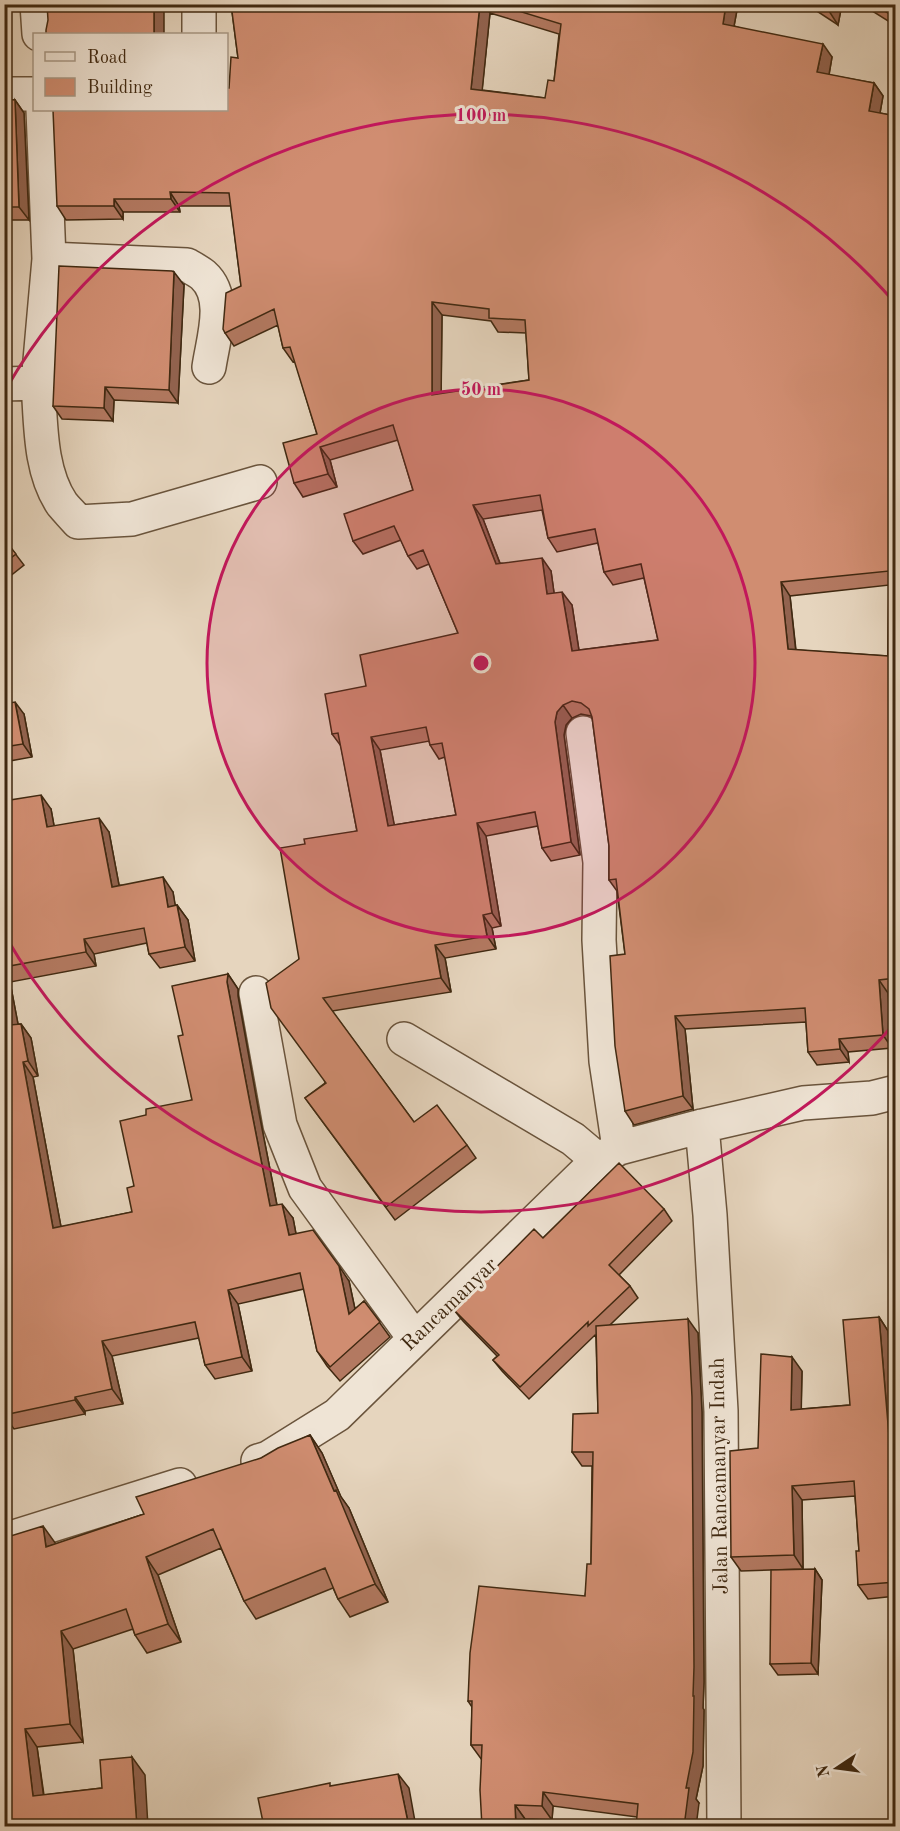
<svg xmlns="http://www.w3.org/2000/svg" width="900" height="1831" font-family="'Old Standard TT',serif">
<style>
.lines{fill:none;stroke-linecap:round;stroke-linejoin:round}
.minor-casing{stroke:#6a543c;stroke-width:36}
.minor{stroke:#efe4d5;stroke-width:33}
.wall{fill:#b37961;stroke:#402911;stroke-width:1.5;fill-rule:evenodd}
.shaded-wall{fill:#92634f;stroke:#402911;stroke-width:1.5}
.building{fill:#d08d71;stroke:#402911;stroke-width:1.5;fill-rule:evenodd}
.ring{fill:none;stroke:#c2185b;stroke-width:3}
.labels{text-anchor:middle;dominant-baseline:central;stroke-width:6;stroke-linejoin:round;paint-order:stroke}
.street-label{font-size:21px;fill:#402911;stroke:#efe4d5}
.centre{fill:#c2185b;stroke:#efe4d5;stroke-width:3}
.ring-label{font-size:18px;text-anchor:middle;font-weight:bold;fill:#c2185b;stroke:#efe4d5;stroke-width:6;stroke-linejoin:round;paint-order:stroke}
</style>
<rect width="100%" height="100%" fill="#e6d5be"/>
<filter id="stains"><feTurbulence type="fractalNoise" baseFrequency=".00333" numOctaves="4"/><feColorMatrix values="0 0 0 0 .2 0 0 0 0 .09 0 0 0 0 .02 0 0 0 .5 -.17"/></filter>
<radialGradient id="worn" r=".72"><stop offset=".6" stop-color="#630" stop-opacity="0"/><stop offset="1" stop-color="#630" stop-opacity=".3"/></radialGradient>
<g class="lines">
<defs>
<path id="minor" d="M 37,4 L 39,34
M 199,34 L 199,4
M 4,94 L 34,94
M 49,259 L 187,265 C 192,268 198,271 203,275 C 228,297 213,339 209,367
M 38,383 C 41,422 39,470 62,504 C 67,510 73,516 78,522 L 132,519 L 260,482
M 4,384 L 38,383 L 49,259 L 43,110
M 583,733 L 600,862 L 599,940 L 606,1061 L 619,1148
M 256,993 L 280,1125 L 305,1188 L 415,1339
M 404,1039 L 573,1139 L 598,1160
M 702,1126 L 710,1215 L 721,1411 L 724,1826
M 258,1461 L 268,1458 L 337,1415 L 598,1160 L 619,1148 L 702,1126 L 803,1103 L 872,1098 L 896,1092
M 4,1540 L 180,1485"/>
</defs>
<use href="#minor" class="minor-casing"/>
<use href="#minor" class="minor"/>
</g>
<path class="wall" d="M 231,4 L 732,4 L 737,10 L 734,26 L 832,57 L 829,75 L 874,83 L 883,96 L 880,113 L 896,116 L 896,992 L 888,993 L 892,1048 L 848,1052 L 849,1062 L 817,1065 L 808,1052 L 806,1022 L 685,1029 L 693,1109 L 634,1125 L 625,1111 L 625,954 L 617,891 L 609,880 L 609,846 L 592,717 L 591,716 L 581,714 L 572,718 L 566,725 L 564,735 L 580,855 L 551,861 L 542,848 L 538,826 L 486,836 L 501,926 L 492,928 L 496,949 L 445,958 L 451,992 L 332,1011 L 414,1122 L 467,1145 L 476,1158 L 395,1220 L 305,1098 L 325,1083 L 299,959 L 305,844 L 357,831 L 341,746 L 332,734 L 366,686 L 458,633 L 429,564 L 417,569 L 408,556 L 401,540 L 363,554 L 353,541 L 413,490 L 398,440 L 330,460 L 337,487 L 303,497 L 294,483 L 317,434 L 295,361 L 293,362 L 283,348 L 278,325 L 234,346 L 225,333 L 241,286 L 231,206 L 179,206 L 180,212 L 123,212 L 123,219 L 66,220 L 57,206 L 229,88 L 238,58 ZM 490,13 L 559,34 L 554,81 L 545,98 L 482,90 ZM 442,315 L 491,321 L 498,332 L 526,333 L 529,380 L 441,393 ZM 542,510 L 548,538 L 557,552 L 598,543 L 604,572 L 613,585 L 644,578 L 658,640 L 579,650 L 572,605 L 554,593 L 551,571 L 500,563 L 483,519 ZM 889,585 L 888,656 L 796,650 L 790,596 ZM 429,741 L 430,745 L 439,759 L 445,757 L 456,815 L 394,825 L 380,750 Z
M 806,4 L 842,4 L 838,25 Z
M 861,4 L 896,4 L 896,26 Z
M 4,99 L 15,100 L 24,113 L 29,220 L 4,220 Z
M 184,285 L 178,403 L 114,400 L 113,421 L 62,419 L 53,406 Z
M 4,539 L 24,565 L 4,581 Z
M 4,704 L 24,714 L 32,757 L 4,762 Z
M 4,801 L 51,809 L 54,826 L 109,832 L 119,885 L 173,892 L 175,906 L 177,905 L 188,920 L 195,961 L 160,968 L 149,954 L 147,943 L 94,954 L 96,966 L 10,982 L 18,1024 L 21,1024 L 31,1038 L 38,1076 L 33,1077 L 61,1227 L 132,1212 L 134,1186 L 146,1115 L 192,1100 L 183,1035 L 228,974 L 238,989 L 238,996 L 259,1113 L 277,1205 L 293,1218 L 296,1234 L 349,1281 L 355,1309 L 364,1301 L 390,1337 L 340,1381 L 327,1366 L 317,1351 L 304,1289 L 238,1304 L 252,1371 L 215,1379 L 205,1365 L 199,1338 L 112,1356 L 123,1404 L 85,1411 L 85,1414 L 14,1429 L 6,1418 L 4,1419 L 4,1309 L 10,1309 L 4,1285 Z
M 664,1209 L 672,1221 L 619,1275 L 630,1286 L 638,1298 L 610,1325 L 698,1333 L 702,1412 L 704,1682 L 703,1708 L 704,1710 L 703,1766 L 696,1799 L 699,1803 L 637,1817 L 553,1806 L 552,1820 L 525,1819 L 471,1745 L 472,1707 L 468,1701 L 585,1596 L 591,1564 L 592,1466 L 582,1466 L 572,1452 L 598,1413 L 596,1338 L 595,1335 L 529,1399 L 502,1371 L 493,1360 L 497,1356 L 463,1321 L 454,1310 L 543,1238 Z
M 879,1317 L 888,1331 L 896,1416 L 896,1596 L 868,1599 L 858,1585 L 859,1551 L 855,1496 L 802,1500 L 803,1569 L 741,1571 L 731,1557 L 758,1448 L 802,1371 L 801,1409 L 850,1405 Z
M 310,1435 L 322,1453 L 341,1497 L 349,1508 L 388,1602 L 350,1617 L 338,1599 L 333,1588 L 256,1619 L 244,1601 L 221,1548 L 158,1575 L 181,1642 L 147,1653 L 135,1635 L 133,1629 L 73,1649 L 83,1742 L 37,1747 L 44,1795 L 102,1788 L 145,1775 L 4,1827 L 56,1544 L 144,1514 Z
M 815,1569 L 822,1580 L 818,1674 L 778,1675 L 770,1664 Z"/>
<path class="shaded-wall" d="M 154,4 L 161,4 L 164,8 L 164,34 L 154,34 Z
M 480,4 L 484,4 L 490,13 L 481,102 L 471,89 Z
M 726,4 L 732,4 L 737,10 L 732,37 L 723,24 Z
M 830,4 L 842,4 L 838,25 L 829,11 Z
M 823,44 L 832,57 L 827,86 L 817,72 Z
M 874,83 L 883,96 L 878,124 L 869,111 Z
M 15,100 L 24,113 L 29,220 L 19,207 Z
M 170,192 L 179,206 L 180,212 L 171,199 Z
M 114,199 L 123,212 L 123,219 L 114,206 Z
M 174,272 L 184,285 L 178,403 L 169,390 Z
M 432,302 L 442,315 L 441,408 L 432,395 Z
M 105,387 L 114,400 L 113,421 L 104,408 Z
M 320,447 L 330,460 L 337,487 L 328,474 Z
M 473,505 L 483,519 L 505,577 L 496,564 Z
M 542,558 L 551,571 L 556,607 L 547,594 Z
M 781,582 L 790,596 L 797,663 L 788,649 Z
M 562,592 L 572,605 L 581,664 L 572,651 Z
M 15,702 L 24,714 L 32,757 L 23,744 Z
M 563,705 L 572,718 L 566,725 L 564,735 L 580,855 L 571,842 L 555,722 L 557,712 Z
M 371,737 L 380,750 L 397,839 L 388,826 Z
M 41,795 L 51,809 L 57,842 L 47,827 Z
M 99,818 L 109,832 L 122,901 L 112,887 Z
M 477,823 L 486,836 L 501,926 L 492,913 Z
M 163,877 L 173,892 L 178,921 L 168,907 Z
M 177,905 L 188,920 L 195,961 L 185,947 Z
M 483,915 L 492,928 L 496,949 L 487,936 Z
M 84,939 L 94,954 L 96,966 L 86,952 Z
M 435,945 L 445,958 L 451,992 L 441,978 Z
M 228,974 L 238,989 L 238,996 L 259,1113 L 280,1221 L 270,1206 L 249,1098 L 227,982 Z
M 4,975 L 10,982 L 21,1040 L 10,1025 L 4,994 Z
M 879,980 L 888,993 L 892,1048 L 883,1035 Z
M 675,1016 L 685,1029 L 693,1109 L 683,1096 Z
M 21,1024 L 31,1038 L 38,1076 L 28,1061 Z
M 839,1039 L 848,1052 L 849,1062 L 840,1049 Z
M 23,1062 L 33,1077 L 64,1243 L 53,1228 Z
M 282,1204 L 293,1218 L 299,1250 L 289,1235 Z
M 339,1266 L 349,1281 L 359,1328 L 349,1314 Z
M 228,1290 L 238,1304 L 252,1371 L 242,1357 Z
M 879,1317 L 888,1331 L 896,1416 L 896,1483 L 890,1448 Z
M 688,1319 L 698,1333 L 702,1412 L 704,1682 L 703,1708 L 704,1710 L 703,1766 L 696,1799 L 699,1803 L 696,1827 L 684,1827 L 686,1788 Z
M 102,1341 L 112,1356 L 123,1404 L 112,1389 Z
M 792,1357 L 802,1371 L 801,1424 L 791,1410 Z
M 75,1397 L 85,1411 L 85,1414 L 75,1400 Z
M 310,1435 L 322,1453 L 341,1497 L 349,1508 L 388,1602 L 375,1584 L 334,1491 Z
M 792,1486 L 802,1500 L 803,1569 L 794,1555 Z
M 43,1526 L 56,1544 L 46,1547 Z
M 146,1557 L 158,1575 L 181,1642 L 168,1624 Z
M 815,1569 L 822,1580 L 818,1674 L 811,1663 Z
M 61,1631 L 73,1649 L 83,1742 L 70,1724 Z
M 25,1729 L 37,1747 L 46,1814 L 33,1796 Z
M 132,1757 L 145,1775 L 148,1827 L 137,1827 Z
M 398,1774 L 409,1788 L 416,1827 L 409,1827 Z
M 543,1792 L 553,1806 L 552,1820 L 542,1806 Z
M 515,1805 L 525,1819 L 525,1827 L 516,1827 Z"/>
<path class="building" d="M 47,4 L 154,4 L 154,34 L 46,34 L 46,30 L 48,20 Z
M 231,4 L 480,4 L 471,89 L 545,98 L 548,80 L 554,81 L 561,24 L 496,4 L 726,4 L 723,24 L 823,44 L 817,72 L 874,83 L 869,111 L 896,116 L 896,978 L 879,980 L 883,1035 L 839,1039 L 840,1049 L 808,1052 L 805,1008 L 675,1016 L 683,1096 L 625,1111 L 615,1046 L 610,956 L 625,954 L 616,879 L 609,880 L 609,846 L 592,717 L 589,709 L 581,703 L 572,701 L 563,705 L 557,712 L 555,722 L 571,842 L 542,848 L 535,812 L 477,823 L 492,913 L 483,915 L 487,936 L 435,945 L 441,978 L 323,998 L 414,1122 L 437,1105 L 467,1145 L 386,1207 L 305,1098 L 326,1083 L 271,1008 L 266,983 L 299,959 L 280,848 L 305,844 L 304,839 L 357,831 L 338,733 L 332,734 L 325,694 L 366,686 L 360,655 L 458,633 L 423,550 L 408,556 L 394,526 L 353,541 L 344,514 L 413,490 L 393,425 L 320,447 L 328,474 L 294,483 L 283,443 L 317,434 L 290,347 L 283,348 L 274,309 L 225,333 L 223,329 L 226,293 L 241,286 L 229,193 L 170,192 L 171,199 L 114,199 L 114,206 L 57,206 L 53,110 L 226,110 L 226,88 L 229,88 L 231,57 L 238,58 ZM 432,302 L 489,309 L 489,318 L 525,320 L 529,380 L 432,395 ZM 540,495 L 548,538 L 595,529 L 604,572 L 641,564 L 658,640 L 572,651 L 562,592 L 547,594 L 542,558 L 496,564 L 473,505 ZM 889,571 L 888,656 L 788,649 L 781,582 ZM 426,727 L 430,745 L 442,743 L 456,815 L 388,826 L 371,737 Z
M 817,4 L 830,4 L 829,11 Z
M 873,4 L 896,4 L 896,18 Z
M 4,99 L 15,100 L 19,207 L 4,207 Z
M 59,266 L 172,271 L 174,272 L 169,390 L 105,387 L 104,408 L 53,406 Z
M 4,539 L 16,554 L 4,563 Z
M 15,702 L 23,744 L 4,747 L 4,704 Z
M 41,795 L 47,827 L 99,818 L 112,887 L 163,877 L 168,907 L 177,905 L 185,947 L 149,954 L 144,928 L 84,939 L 86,952 L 4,967 L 4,801 Z
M 228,974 L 227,982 L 249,1098 L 270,1206 L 282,1204 L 289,1235 L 313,1230 L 339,1266 L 349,1314 L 364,1301 L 380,1322 L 330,1367 L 317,1351 L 300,1273 L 228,1290 L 242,1357 L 205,1365 L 195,1322 L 102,1341 L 112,1389 L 75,1397 L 75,1400 L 4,1415 L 4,1309 L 10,1309 L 4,1284 L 4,994 L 10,1025 L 21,1024 L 28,1061 L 23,1062 L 53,1228 L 132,1212 L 127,1188 L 134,1186 L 120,1121 L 146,1115 L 146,1109 L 192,1100 L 178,1036 L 183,1035 L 172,986 Z
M 619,1163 L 664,1209 L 609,1265 L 630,1286 L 588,1326 L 588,1322 L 520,1387 L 493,1360 L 499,1355 L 454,1310 L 534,1229 L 543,1238 Z
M 879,1317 L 890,1448 L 893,1448 L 896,1483 L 896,1582 L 858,1585 L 856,1551 L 859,1551 L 854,1481 L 792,1486 L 794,1555 L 731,1557 L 730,1451 L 758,1448 L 761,1354 L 792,1357 L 791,1410 L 850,1405 L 843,1320 Z
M 688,1319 L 692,1397 L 694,1667 L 693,1696 L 694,1696 L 693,1752 L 686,1788 L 689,1788 L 684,1827 L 636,1827 L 638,1804 L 543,1792 L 542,1806 L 515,1805 L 516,1827 L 482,1827 L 480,1790 L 482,1745 L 471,1745 L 472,1701 L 468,1701 L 470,1653 L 479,1586 L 585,1596 L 587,1564 L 591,1564 L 593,1452 L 572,1452 L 573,1414 L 598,1413 L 596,1326 Z
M 310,1435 L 334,1491 L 336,1490 L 375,1584 L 338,1599 L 325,1568 L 244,1601 L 213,1529 L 146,1557 L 168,1624 L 135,1635 L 126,1609 L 61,1631 L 70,1724 L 25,1729 L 33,1796 L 102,1788 L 100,1760 L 132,1757 L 137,1827 L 4,1827 L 4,1538 L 43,1526 L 46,1547 L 144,1514 L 136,1497 L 261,1458 L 278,1448 Z
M 815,1569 L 811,1663 L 770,1664 L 771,1570 Z
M 398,1774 L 409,1827 L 264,1827 L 258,1798 L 330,1783 L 330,1786 Z"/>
<circle cx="481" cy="663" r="274" fill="#c2185b" fill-opacity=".12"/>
<g class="ring">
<circle cx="481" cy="663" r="274"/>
<path d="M895 1023A548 548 0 0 1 6 937M6 389A548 548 0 0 1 895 303"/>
</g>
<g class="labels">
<g class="street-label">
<text transform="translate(450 1305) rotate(-44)">Rancamanyar</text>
<text transform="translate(720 1476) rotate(-91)">Jalan Rancamanyar Indah</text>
</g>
</g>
<circle cx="481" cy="663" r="9" class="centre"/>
<g class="ring-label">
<text x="481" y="121">100 m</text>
<text x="481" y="395">50 m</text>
</g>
<rect width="900" height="1831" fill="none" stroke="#e6d5be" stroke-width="24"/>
<rect x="6" y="6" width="888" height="1819" fill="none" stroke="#402911" stroke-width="3"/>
<rect x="12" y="12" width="876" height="1807" fill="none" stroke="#402911" stroke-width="1.5"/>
<rect x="33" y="33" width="195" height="78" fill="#efe4d5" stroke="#a99987" stroke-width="1.5"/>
<rect x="45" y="52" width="30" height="9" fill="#efe4d5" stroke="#a99987" stroke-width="1.5"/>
<text x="87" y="63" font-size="18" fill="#402911">Road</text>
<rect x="45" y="78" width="30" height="18" fill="#d08d71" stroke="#a99987" stroke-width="1.5"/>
<text x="87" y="93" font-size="18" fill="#402911">Building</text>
<g transform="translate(837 1768) rotate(257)" stroke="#efe4d5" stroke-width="4.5" paint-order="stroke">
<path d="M0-4.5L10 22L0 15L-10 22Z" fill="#402911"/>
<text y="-9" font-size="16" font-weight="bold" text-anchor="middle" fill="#402911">N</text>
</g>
<rect width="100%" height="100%" filter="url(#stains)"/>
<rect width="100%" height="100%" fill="url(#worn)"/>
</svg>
